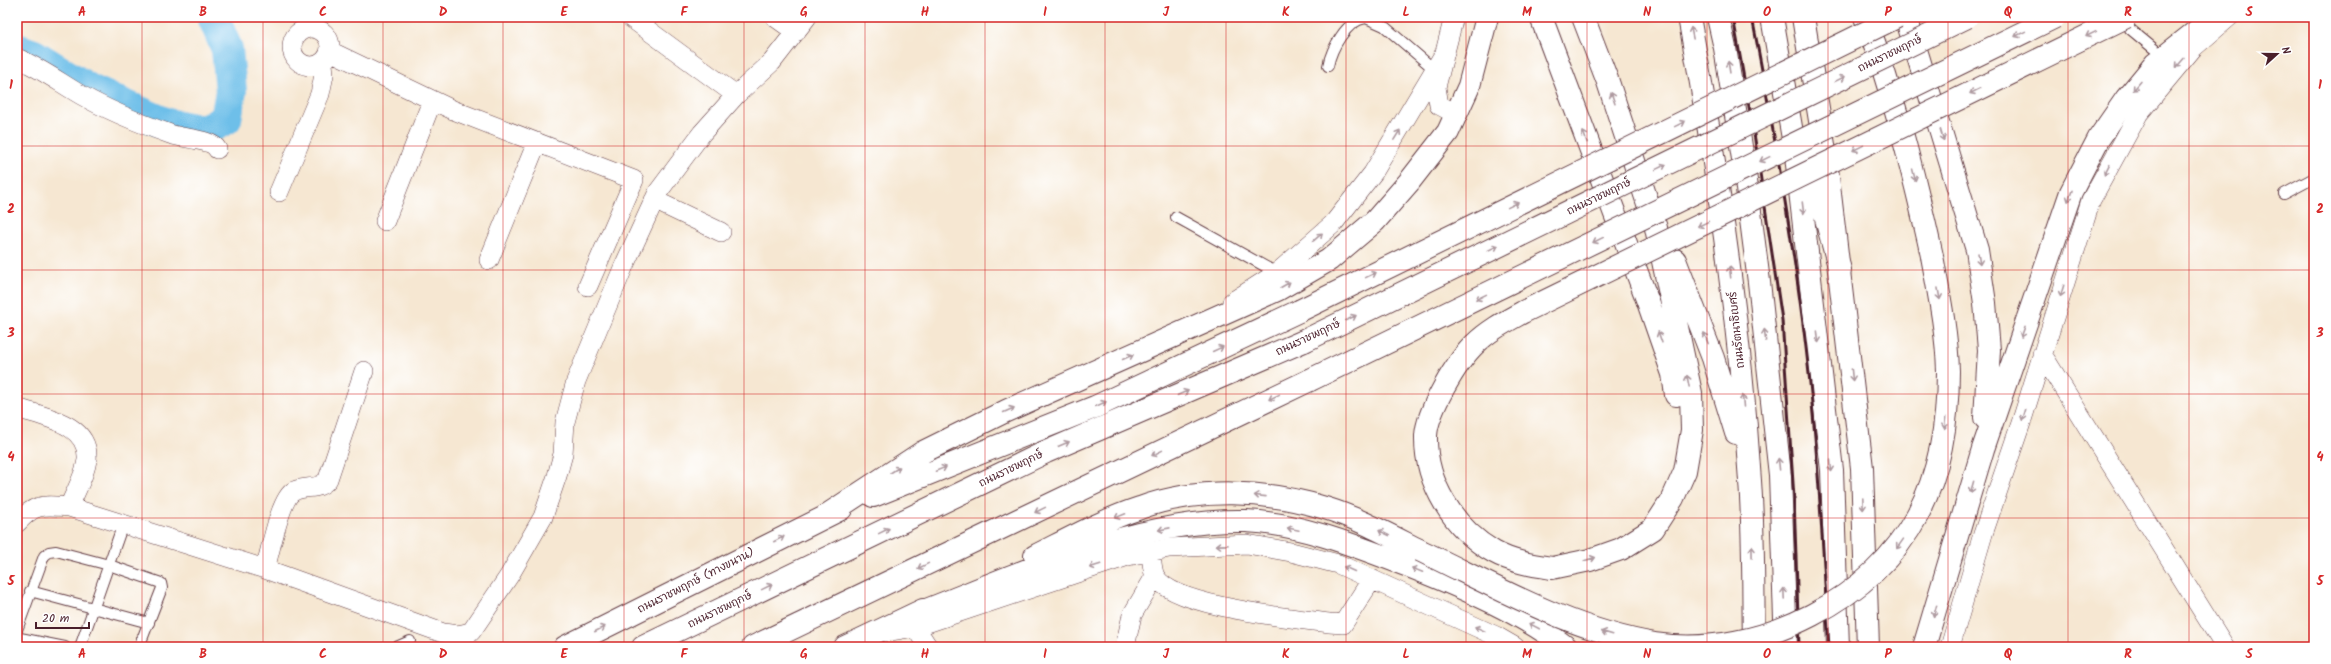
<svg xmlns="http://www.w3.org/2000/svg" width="2331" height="664" font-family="Kalam,'Playpen Sans Thai',sans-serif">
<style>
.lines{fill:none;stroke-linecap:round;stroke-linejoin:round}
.river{stroke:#6ebfe9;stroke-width:32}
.lane-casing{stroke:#643d44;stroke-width:12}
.street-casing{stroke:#643d44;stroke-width:20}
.secondary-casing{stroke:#643d44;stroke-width:24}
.primary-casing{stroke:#643d44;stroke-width:24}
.lane{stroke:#fff;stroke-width:10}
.street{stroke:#fff;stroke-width:19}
.secondary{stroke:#fff;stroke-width:22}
.primary{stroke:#fff;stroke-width:22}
.rail{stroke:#4a1f2b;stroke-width:3}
.secondary-bridge-casing{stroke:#643d44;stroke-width:24;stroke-linecap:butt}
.primary-bridge-casing{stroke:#643d44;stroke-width:24;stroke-linecap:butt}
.secondary-bridge{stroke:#fff;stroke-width:22}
.primary-bridge{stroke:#fff;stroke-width:22}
.oneway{stroke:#ae9aa0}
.grid{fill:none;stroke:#d62828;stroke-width:1;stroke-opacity:0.55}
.labels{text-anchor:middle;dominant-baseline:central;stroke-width:3.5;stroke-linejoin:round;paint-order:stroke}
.street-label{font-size:11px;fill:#4a1f2b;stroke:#fff}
.neatline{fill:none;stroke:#d62828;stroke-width:1.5}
.grid-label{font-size:13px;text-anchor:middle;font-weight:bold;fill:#d62828}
</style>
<rect width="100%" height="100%" fill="#fff"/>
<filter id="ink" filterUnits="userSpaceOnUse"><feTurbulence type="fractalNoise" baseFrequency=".025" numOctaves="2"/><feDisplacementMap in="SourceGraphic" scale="8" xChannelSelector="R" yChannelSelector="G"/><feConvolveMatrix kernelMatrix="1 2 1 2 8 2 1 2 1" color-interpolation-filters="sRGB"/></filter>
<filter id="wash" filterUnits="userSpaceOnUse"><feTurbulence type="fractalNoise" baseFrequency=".012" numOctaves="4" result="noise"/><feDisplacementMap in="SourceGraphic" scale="16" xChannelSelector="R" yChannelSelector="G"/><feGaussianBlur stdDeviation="0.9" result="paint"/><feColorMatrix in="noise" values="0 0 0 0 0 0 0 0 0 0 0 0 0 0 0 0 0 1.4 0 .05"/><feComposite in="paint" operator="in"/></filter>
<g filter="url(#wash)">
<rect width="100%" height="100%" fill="#f6e7d2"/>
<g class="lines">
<path class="river" d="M 17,49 L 34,55 L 92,91 L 167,124 L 204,131 L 226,119 L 231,91 L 227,49 L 213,17"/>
</g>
</g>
<g filter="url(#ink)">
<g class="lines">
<defs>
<path id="lane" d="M 2126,17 L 2130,29 L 2164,57
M 1328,66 C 1331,50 1346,20 1366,18 L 1384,26 L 1435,70
M 2284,194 L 2314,178
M 1176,217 L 1277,273
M 30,591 L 149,623
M 17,630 L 44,556 L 49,552 L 56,551 L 109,565 L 161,583 L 162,588 L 139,647
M 17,635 L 20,638 L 65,647
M 80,647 L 123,524
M 396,647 L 410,641"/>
<path id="street" d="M 630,17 L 736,95
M 775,17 L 796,32
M 1454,17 L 1436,87 L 1439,105 L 1456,114
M292 47a19 19 0 1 1 38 0a19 19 0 1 1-38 0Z
M 330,51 L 453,110 L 634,180 L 588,286
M 17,58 C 40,68 59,82 81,95 C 109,111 139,123 170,134 C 182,139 212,139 217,149
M 279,192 L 320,94 L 324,75 L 323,63
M 654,200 L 721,232
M 385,221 L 432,101
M 489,260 L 537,142
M 1232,302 L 1277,273 L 1333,224 L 1373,173 L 1443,56
M 2042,354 L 2225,647
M 17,408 C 43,417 90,423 87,460 C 85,476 75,492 69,507 C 43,505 35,503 17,523
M 69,507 L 265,569 L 443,633 L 458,635 L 471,632 L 509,576 L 543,517 L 557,476 L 563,454 L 565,422 L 576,381 L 623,268 L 658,192 L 702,133 L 736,95 L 772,62 L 807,17
M 1150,552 C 1152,558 1152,570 1155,576 C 1172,607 1294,618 1329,623 L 1343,624 L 1372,579
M 265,569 C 270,553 280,498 294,491 C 307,485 319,491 328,479 L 364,371
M 915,627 L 928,647
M 886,632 L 915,627 L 1128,556 L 1169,548 L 1247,544 L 1291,552 L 1338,564 L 1496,636 L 1515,647
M 1125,647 L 1132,615 L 1155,576
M 1950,647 L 1983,534 L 2021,423 L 2091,200 L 2139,113 L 2193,48 L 2229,17"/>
<path id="secondary" d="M 1541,17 L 1648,302 L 1673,374 L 1676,395
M 1689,17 C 1718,171 1740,325 1750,481 C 1754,536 1753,592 1754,647
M 1803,17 L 1825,151 L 1862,468 L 1868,647
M 1865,17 C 1894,95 1914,175 1932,256
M 1906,17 L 1977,250 L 1985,303 L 1989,350 L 1985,418
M 1675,260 L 1713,358 L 1736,433
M 873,496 L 1095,407 L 1299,311
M 827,515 L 923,452 L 1006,411 L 1277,290 L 1329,260 L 1375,221 L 1409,182 L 1448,132 L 1469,86 L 1487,17
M 1035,556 C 1069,539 1103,520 1140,508 C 1198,487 1266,490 1325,508 C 1358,518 1389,535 1419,550
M 1552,568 L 1590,560 L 1621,549 L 1653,529 L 1673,498 L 1685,471 L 1692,430 L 1691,393 L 1656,228 L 1608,82 L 1583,17
M 911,616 C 1013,577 1135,518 1246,521 C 1300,523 1361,548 1411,567 C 1464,588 1520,612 1566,647
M 565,647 L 841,509
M 845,647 L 923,610
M 1924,647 L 1983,449 L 2071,192 L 2099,138 L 2126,99 L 2155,64 L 2198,30 L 2218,17"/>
<path id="primary" d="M 1718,17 L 1725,48 L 1744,165 L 1759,282 L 1780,475 L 1786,647
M 1772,17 L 1796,156 L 1832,470 L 1838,647
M 1808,153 L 1840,270
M 643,647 L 1046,452 L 1304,341
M 753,647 L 1310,380"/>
</defs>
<use href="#lane" class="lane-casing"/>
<use href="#street" class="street-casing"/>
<use href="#secondary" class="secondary-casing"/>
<use href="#primary" class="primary-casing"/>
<use href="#lane" class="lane"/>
<use href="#street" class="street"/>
<use href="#secondary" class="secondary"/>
<use href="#primary" class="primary"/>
<path class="rail" d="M 1733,17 L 1755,140 L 1782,320 L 1794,498 L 1799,647
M 1752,17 C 1771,116 1789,216 1802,316 C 1817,426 1822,537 1829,647"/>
<defs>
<path id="secondary-bridge" d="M 1299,311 L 1897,17
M 1419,550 C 1495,586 1570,630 1655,644 C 1709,652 1764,640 1812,615 C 1912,563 1948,481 1948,371 C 1947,333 1939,294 1932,256
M 1552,568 C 1532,565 1512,562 1494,552 C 1454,529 1425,483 1426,436 C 1427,411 1457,361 1475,344 C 1489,330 1507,321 1523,312 L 2126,17"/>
<path id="primary-bridge" d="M 1304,341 L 1967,17
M 1310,380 L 2055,17"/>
</defs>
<use href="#secondary-bridge" class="secondary-bridge-casing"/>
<use href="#primary-bridge" class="primary-bridge-casing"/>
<use href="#secondary-bridge" class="secondary-bridge"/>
<use href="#primary-bridge" class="primary-bridge"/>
</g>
<defs><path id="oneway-shaft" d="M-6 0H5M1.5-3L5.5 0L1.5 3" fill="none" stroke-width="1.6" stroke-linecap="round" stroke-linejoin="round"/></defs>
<g class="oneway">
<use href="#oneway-shaft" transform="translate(1692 33) rotate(-101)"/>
<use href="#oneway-shaft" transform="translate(2020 34) rotate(154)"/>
<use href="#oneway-shaft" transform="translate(2091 34) rotate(154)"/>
<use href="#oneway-shaft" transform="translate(2180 63) rotate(131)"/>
<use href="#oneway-shaft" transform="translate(1729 67) rotate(-99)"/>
<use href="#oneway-shaft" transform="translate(1840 79) rotate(-26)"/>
<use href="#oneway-shaft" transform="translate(2137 86) rotate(131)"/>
<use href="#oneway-shaft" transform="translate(1975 91) rotate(154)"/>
<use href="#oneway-shaft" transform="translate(1613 98) rotate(-109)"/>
<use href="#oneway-shaft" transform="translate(1680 124) rotate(-26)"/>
<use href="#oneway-shaft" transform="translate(1397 135) rotate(-58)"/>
<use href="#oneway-shaft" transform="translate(1942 135) rotate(73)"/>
<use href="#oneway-shaft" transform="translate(1585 137) rotate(-111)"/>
<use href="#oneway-shaft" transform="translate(1858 148) rotate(154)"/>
<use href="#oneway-shaft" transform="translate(1765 159) rotate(154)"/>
<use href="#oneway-shaft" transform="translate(1661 167) rotate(-26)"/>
<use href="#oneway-shaft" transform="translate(2107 170) rotate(118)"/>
<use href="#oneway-shaft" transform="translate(1914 175) rotate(76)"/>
<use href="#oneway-shaft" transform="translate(2070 196) rotate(110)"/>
<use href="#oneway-shaft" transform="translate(1513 205) rotate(-26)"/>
<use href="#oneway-shaft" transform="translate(1803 208) rotate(83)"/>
<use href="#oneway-shaft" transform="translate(1703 224) rotate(154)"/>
<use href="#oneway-shaft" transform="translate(1318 237) rotate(-41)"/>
<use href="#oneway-shaft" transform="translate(1598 240) rotate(154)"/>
<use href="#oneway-shaft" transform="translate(1493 248) rotate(-26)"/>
<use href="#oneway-shaft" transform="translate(1979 259) rotate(81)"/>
<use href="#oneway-shaft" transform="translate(1730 272) rotate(-97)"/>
<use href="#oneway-shaft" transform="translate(1371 275) rotate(-26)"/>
<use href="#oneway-shaft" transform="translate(1285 285) rotate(-30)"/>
<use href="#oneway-shaft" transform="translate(2062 291) rotate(107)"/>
<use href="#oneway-shaft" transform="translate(1939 294) rotate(80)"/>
<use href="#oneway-shaft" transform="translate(1481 297) rotate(154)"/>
<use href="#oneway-shaft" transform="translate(1351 318) rotate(-26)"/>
<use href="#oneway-shaft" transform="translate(2023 332) rotate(110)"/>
<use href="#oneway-shaft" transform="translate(1765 335) rotate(-96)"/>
<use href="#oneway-shaft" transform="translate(1660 337) rotate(-109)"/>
<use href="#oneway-shaft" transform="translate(1818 337) rotate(84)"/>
<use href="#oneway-shaft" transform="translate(1706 338) rotate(-112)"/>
<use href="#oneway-shaft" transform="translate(1218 349) rotate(-25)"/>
<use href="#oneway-shaft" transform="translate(1128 357) rotate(-24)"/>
<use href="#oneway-shaft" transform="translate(1852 375) rotate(84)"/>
<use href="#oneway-shaft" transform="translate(1688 381) rotate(-101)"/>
<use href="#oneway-shaft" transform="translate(1183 393) rotate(-23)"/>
<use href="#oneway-shaft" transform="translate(1274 397) rotate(154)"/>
<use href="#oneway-shaft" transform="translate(1743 401) rotate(-95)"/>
<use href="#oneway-shaft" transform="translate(1101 404) rotate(-25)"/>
<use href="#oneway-shaft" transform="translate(1009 410) rotate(-24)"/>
<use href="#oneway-shaft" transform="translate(2024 415) rotate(107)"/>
<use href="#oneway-shaft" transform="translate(1945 423) rotate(97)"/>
<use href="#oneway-shaft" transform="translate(1064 444) rotate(-23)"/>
<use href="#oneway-shaft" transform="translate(1157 453) rotate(154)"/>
<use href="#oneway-shaft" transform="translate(1779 464) rotate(-96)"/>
<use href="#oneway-shaft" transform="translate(1831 466) rotate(85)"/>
<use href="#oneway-shaft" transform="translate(941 469) rotate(-22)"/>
<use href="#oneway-shaft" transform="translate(895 470) rotate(-33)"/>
<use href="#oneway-shaft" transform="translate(1972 487) rotate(106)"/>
<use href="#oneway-shaft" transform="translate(1260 496) rotate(-174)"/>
<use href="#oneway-shaft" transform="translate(1863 504) rotate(88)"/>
<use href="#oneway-shaft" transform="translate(1040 510) rotate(154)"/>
<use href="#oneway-shaft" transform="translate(1120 516) rotate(158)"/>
<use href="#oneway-shaft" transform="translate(1164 529) rotate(169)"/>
<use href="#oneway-shaft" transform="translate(1293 529) rotate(-168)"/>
<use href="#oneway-shaft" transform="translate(884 531) rotate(-26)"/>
<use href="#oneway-shaft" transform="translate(1384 533) rotate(-154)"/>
<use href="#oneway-shaft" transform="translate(779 539) rotate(-27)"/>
<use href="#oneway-shaft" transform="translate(1900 544) rotate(125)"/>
<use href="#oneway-shaft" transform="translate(1222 545) rotate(179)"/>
<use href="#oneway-shaft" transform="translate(1752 552) rotate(-91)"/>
<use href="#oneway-shaft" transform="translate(1590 559) rotate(-16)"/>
<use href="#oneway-shaft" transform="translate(923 566) rotate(154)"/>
<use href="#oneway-shaft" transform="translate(1095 566) rotate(162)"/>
<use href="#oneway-shaft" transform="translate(1349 569) rotate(-156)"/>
<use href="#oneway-shaft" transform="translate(1417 570) rotate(-158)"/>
<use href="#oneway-shaft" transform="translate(767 587) rotate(-26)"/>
<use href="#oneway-shaft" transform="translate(1784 594) rotate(-92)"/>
<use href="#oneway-shaft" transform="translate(1935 611) rotate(106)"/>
<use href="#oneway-shaft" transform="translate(1534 626) rotate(-152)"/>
<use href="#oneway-shaft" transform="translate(600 629) rotate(-27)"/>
<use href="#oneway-shaft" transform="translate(1480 629) rotate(-155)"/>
<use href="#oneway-shaft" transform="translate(1607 633) rotate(-164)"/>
</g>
</g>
<path class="grid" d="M 142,17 L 142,647M 263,17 L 263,647M 383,17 L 383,647M 503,17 L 503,647M 624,17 L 624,647M 744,17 L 744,647M 865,17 L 865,647M 985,17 L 985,647M 1105,17 L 1105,647M 1226,17 L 1226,647M 1346,17 L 1346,647M 1466,17 L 1466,647M 1587,17 L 1587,647M 1707,17 L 1707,647M 1828,17 L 1828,647M 1948,17 L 1948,647M 2068,17 L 2068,647M 2189,17 L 2189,647M 17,146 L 2314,146M 17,270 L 2314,270M 17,394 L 2314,394M 17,518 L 2314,518"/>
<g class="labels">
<g class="street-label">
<text transform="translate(1890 54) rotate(-26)">ถนนราชพฤกษ์</text>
<text transform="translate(1599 197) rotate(-26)">ถนนราชพฤกษ์</text>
<text transform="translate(1737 330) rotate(-96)">ถนนรัตนาธิเบศร์</text>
<text transform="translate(1308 338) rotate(-25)">ถนนราชพฤกษ์</text>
<text transform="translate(1011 469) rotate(-26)">ถนนราชพฤกษ์</text>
<text transform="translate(696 581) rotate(-27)">ถนนราชพฤกษ์ (ทางขนาน)</text>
<text transform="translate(720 610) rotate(-26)">ถนนราชพฤกษ์</text>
</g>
</g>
<rect width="2331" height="664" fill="none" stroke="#fff" stroke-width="44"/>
<g transform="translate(2277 54) rotate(69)" stroke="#ffffff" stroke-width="3" paint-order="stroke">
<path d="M0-3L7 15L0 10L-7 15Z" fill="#4a1f2b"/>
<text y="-6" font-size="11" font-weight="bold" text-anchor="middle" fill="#4a1f2b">N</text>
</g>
<path d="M36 622v6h53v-6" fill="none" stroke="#4a1f2b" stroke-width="2"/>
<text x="42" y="622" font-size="12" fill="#4a1f2b" stroke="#ffffff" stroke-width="3" paint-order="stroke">20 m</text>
<rect x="22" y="22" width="2287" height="620" class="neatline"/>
<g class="grid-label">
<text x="82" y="16">A</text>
<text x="203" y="16">B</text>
<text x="323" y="16">C</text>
<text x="443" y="16">D</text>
<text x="564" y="16">E</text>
<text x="684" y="16">F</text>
<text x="804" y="16">G</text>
<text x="925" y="16">H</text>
<text x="1045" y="16">I</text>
<text x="1166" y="16">J</text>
<text x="1286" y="16">K</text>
<text x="1406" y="16">L</text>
<text x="1527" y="16">M</text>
<text x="1647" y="16">N</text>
<text x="1767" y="16">O</text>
<text x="1888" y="16">P</text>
<text x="2008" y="16">Q</text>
<text x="2128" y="16">R</text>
<text x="2249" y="16">S</text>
<text x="11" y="89">1</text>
<text x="2320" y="89">1</text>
<text x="11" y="213">2</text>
<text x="2320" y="213">2</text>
<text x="11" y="337">3</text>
<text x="2320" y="337">3</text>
<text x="11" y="461">4</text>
<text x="2320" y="461">4</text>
<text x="11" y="585">5</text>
<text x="2320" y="585">5</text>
<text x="82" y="658">A</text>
<text x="203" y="658">B</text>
<text x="323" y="658">C</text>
<text x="443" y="658">D</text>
<text x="564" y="658">E</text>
<text x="684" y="658">F</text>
<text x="804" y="658">G</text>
<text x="925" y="658">H</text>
<text x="1045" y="658">I</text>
<text x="1166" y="658">J</text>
<text x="1286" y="658">K</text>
<text x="1406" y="658">L</text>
<text x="1527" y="658">M</text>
<text x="1647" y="658">N</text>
<text x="1767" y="658">O</text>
<text x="1888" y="658">P</text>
<text x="2008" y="658">Q</text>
<text x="2128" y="658">R</text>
<text x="2249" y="658">S</text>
</g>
</svg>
